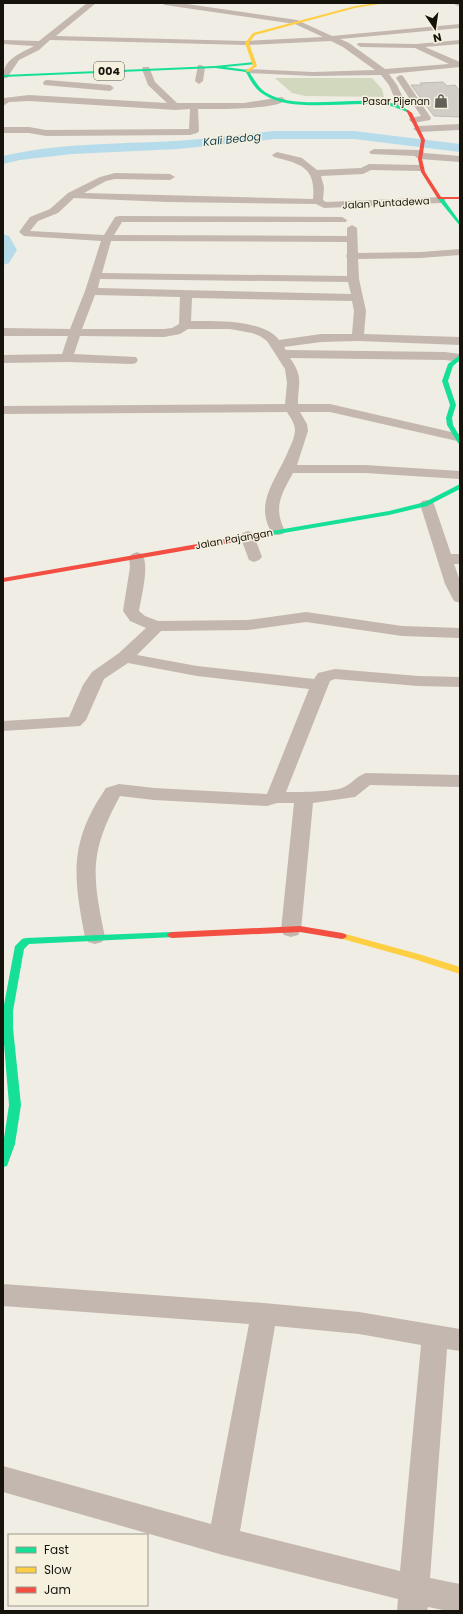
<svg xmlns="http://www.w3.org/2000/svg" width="463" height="1614" font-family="Poppins,sans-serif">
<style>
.green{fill:#d2d8be}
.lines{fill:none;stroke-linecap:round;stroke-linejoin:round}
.river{fill:#b6dceb;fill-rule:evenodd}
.building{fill:#d2cec7;stroke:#bebab4}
.street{fill:#c4b7af;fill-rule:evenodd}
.fast{fill:#16e098;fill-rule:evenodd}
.slow{fill:#ffcf43;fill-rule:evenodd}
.jam{fill:#f24e42;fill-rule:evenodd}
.labels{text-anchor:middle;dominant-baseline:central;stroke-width:3;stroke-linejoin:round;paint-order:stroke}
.far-poi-label{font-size:10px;fill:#15130c;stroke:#f6f0de;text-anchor:end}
.far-street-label{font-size:10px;fill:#15130c;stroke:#f6f0de}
.shield{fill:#f6f0de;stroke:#58554b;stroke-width:1}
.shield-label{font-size:11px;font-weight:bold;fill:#15130c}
.far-water-label{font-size:11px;font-style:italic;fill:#134153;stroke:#f6f0de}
</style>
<rect width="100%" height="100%" fill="#f0ede4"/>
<path class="green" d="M 275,78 L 372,78 L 382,89 L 384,97 L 305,96 L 292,93 Z"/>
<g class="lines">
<path class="river" d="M 275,131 L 354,131 L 460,144 L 460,152 L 354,139 L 275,139 L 178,149 L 72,154 L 20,160 L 3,164 L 3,156 C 59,143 118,144 175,141 C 208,139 242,134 275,131 Z
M 3,234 L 9,236 L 17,250 L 9,263 L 3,265 Z"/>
</g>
<path class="building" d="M 443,82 L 447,86 L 455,85 L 460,91 L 460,117 L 434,116 L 411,85 L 422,85 L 420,83 Z"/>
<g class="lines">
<path class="street" d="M 87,3 L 96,3 L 56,36 L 244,41 L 323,37 L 295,24 L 165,5 L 161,3 L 180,3 L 297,20 L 332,36 L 460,24 L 460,28 L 340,39 L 349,43 L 385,69 L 449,64 L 415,48 L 361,47 L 357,45 L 358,43 L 416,44 L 460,40 L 460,44 L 425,47 L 460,62 L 460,67 L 389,74 L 397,85 L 406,104 L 403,108 L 400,109 L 396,106 L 397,104 L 389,85 L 381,75 L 313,76 L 247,73 L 243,71 L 247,69 L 313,72 L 375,70 L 343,47 L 331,41 L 247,45 L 50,40 L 39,50 L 19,60 L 7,78 L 3,78 C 3,59 19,54 34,46 L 3,44 L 3,40 L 39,41 Z
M 452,3 L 460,3 L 460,7 Z
M 198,65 L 201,65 L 205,67 L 203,81 L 199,84 L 195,81 Z
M 143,67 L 149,67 L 155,82 L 177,103 L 244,103 L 282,97 L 286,100 C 276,110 215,109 198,109 L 199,131 L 197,133 L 190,135 L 46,136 L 29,133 L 3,133 L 3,127 L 29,127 L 46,130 L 189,129 L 190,109 L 176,110 L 29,101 L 9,102 L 3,106 L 4,98 L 29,95 L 167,103 L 148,85 L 142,69 Z
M 400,75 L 403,76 L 431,118 L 430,120 L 413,123 L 409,120 L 410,118 L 421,116 L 396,78 Z
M 47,80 L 110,85 L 114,88 L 110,91 L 44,85 L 43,83 L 44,81 Z
M 460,124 L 460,130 L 418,132 L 413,129 L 418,126 Z
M 374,149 L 420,150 L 423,151 L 424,153 L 460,156 L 460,162 L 420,159 L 417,158 L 415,156 L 371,154 L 369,152 Z
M 277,152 L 302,158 L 317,170 L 361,168 L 369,164 L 420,165 L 425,168 L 420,171 L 371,170 L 363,174 L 321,176 L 324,187 L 323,200 L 326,202 L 441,197 L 446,200 L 441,203 L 324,208 L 316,204 L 167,202 L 74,198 L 58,213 L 38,221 L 30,231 L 104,235 L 115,217 L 119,216 L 342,217 L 347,220 L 346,222 L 122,222 L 114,235 L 347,236 L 347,228 L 352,225 L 357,228 L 358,253 L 421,252 L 460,249 L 460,255 L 421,258 L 358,259 L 359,279 L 366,311 L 364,334 L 460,337 L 460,345 L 358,341 L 321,342 L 284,347 L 286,350 L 445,352 L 460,354 L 460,362 L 445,360 L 290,358 C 304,378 298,382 298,404 L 330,404 L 460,434 L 460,440 L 457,441 L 330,412 L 300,412 L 307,424 L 308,431 L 297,465 L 365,465 L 460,471 L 460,479 L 365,473 L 293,473 C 281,495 273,507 285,531 L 283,534 L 278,535 L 273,534 C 252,504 278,478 289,449 C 292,443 295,436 295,429 C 294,422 290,417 287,412 L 3,414 L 3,406 L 285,404 L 287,383 L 285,369 L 267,341 L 260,336 L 252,333 L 230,329 L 188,329 L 180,334 L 164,337 L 80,336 L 74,354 L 136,357 L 138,360 L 136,363 L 132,364 L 67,362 L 3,363 L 3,355 L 62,354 L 68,336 L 3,336 L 3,328 L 70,329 L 85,291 L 101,241 L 24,236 L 19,232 L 30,217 L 50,209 L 68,193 L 100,177 L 115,173 L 170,174 L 175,177 L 170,180 L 115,179 L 106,181 L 84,193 L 313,199 C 316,167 301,164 274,157 L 272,155 ZM 111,241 L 347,242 L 347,254 L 346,256 L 347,258 L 347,276 L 102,273 ZM 100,279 L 348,282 L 351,294 L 98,288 ZM 95,295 L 180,297 L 179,324 L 172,328 L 164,329 L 82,329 ZM 192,298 L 352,301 L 354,311 L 352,334 L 321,334 L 279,340 C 263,319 216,321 191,321 Z
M 427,500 L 432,501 L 434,504 L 451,554 L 460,554 L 460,564 L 454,564 L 460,581 L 460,603 L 454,601 L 445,584 L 420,504 L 422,501 Z
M 248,531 L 253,533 L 262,557 L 259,560 L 254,562 L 249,560 L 240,536 L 243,533 Z
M 137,552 L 142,554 C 150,565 141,597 139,611 L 145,616 L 158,621 L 248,620 L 306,612 L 402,626 L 460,628 L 460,638 L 402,636 L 306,622 L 248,630 L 161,631 L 137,655 L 197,666 L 314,679 L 318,673 L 335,669 L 418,676 L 460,677 L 460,687 L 418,686 L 335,679 L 330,681 L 286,792 C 299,792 331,792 342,788 C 351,785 356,776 366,773 L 460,775 L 460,787 L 370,785 L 355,797 L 313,803 L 301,930 L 298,935 L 291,937 L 284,935 L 281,930 L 294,803 L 277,803 L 267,806 L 154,800 L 120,796 C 89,853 92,875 105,937 L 102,942 L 95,944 L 88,942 L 85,937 C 73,876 69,842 106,788 L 119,784 L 154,788 L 267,794 L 309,689 L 197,676 L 128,663 L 104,679 L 86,720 L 80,726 L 3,731 L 3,721 L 69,717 L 83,685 L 92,672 L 119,653 L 146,628 L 130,621 L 123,611 L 130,567 L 129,557 L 132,554 Z
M 3,1284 L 264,1303 L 359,1312 L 460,1329 L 460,1351 L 447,1349 L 430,1578 L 460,1584 L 460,1611 L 448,1611 L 428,1607 L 427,1611 L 397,1611 L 398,1599 L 223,1555 L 3,1492 L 3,1466 L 211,1524 L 249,1324 L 3,1306 ZM 275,1326 L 359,1334 L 421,1345 L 400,1571 L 240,1531 Z"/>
<path class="fast" d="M 255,62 L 256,64 L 225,67 L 248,70 C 253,78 258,87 265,92 C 301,116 380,87 409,111 L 407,112 C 401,110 396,107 390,106 C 353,99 294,115 263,94 C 255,89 250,80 246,72 L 215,68 L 3,77 L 3,75 L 215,66 Z
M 438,197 L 442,197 L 460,222 L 460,226 L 438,199 Z
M 460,355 L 460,360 L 453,366 L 448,381 L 456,405 L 452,418 L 453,425 L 460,437 L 460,444 L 458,443 L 447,425 L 446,418 L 450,405 L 442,381 L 448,364 Z
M 460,484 L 460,489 L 427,506 L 389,515 L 260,537 L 256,535 L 260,533 L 389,511 L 425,502 Z
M 172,932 L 175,933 L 177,935 L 175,937 L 29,944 L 24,949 L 13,1011 L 13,1028 L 21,1105 L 15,1144 L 7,1166 L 3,1167 L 3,1145 L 9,1105 L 3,1031 L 3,1010 L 15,946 L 22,939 L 26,938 Z"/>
<path class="slow" d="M 376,3 L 385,3 L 355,8 L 255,35 L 249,43 L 257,66 L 248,72 L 245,71 L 253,66 L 245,43 L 253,33 L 355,6 Z
M 342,933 L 422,955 L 460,967 L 460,974 L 414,959 L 339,938 L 337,936 L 339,934 Z"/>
<path class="jam" d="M 406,110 L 408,110 L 412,113 L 425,140 L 422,159 L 425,172 L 441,197 L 460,197 L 460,199 L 438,199 L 421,172 L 418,159 L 421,140 Z
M 260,533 L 264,535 L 263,537 L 3,582 L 3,578 Z
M 300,926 L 342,933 L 345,934 L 347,936 L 345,938 L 342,939 L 300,932 L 172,938 L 169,937 L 167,935 L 169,933 L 172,932 Z"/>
</g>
<defs>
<symbol id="shop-bare" viewBox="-9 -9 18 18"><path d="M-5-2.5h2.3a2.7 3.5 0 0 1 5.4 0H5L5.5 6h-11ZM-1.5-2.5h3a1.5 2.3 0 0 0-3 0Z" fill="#625f58" stroke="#f6f0de" stroke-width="2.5" paint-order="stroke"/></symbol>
</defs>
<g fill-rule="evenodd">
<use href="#shop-bare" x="431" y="91" width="20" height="20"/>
</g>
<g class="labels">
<g class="far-poi-label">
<text x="430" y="101">Pasar Pijenan</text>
</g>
<g class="far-street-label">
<text transform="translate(386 203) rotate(-3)">Jalan Puntadewa</text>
<text transform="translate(234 539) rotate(-10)">Jalan Pajangan</text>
</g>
<rect class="shield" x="94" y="62" width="30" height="18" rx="3"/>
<g class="shield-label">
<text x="109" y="71">004</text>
</g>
<g class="far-water-label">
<text transform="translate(232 139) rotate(-6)">Kali Bedog</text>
</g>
</g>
<rect width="463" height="1614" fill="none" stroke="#15130c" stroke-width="8"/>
<rect x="8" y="1534" width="140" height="72" fill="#f6f0de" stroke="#9c988a"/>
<rect x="16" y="1547" width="20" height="6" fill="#16e098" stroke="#9c988a"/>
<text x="44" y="1554" font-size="12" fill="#15130c">Fast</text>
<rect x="16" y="1567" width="20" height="6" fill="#ffcf43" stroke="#9c988a"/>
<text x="44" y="1574" font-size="12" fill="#15130c">Slow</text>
<rect x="16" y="1587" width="20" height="6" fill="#f24e42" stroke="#9c988a"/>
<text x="44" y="1594" font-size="12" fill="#15130c">Jam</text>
<g transform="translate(435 28) rotate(167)" stroke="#f6f0de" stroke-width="3" paint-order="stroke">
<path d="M0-3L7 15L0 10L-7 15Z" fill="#15130c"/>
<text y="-6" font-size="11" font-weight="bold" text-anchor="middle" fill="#15130c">N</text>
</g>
</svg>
